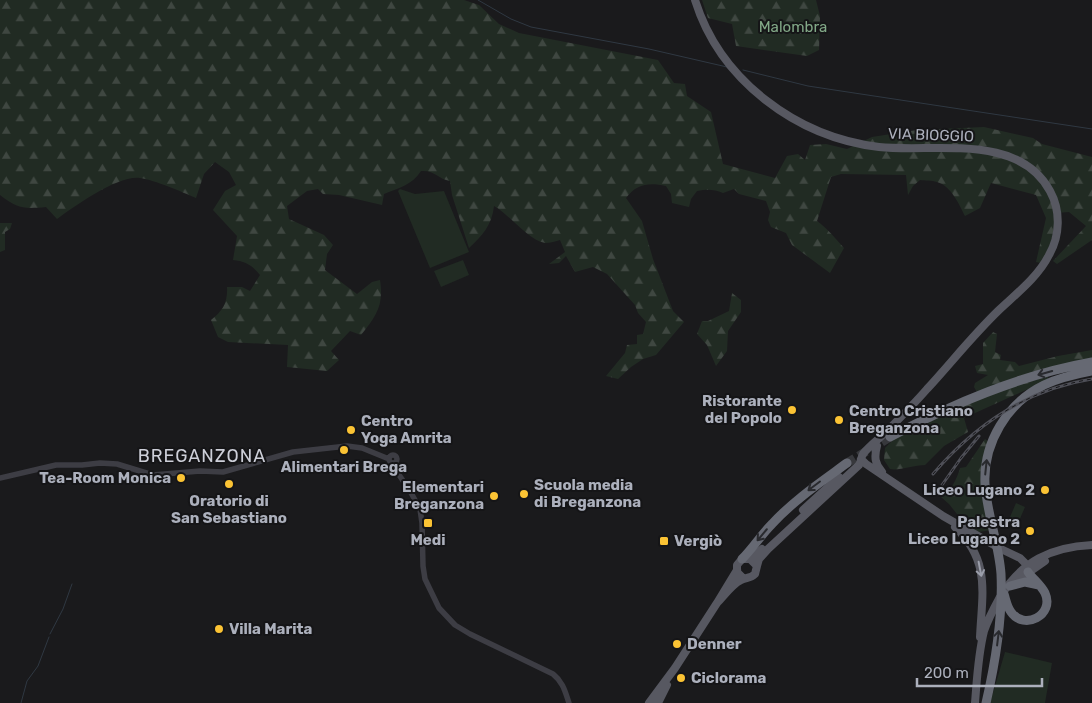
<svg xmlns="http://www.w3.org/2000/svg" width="1092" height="703" font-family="Rubik,sans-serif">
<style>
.forest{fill:url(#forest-firs)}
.garden{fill:#212b23}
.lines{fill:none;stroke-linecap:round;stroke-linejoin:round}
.stream{stroke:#2f3842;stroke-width:1}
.highway-tunnel{stroke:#37383c;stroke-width:9;stroke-dasharray:9 4.5;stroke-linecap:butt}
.minor{stroke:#3d3d44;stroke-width:5.5}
.major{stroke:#575861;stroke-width:8}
.highway{stroke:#666973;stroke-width:9}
.rail-casing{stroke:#4e4f57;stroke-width:3}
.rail{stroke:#151517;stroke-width:1;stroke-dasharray:4;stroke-linecap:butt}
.oneway{stroke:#292a2e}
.oneway2{stroke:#9b9eaa}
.poi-dot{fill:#fbc334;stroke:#151517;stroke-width:2}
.labels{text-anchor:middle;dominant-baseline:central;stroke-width:4;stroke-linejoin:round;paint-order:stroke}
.park-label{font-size:15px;fill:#82a887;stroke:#151517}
.street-label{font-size:15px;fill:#acb0bc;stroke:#151517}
.poi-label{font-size:15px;font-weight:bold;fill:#acb0bc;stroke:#151517;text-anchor:start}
.quarter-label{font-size:18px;letter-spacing:1px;fill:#cdcfd8;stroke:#151517}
</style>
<defs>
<pattern id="forest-firs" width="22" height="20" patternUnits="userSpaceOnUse" patternTransform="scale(1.25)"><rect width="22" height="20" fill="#212b23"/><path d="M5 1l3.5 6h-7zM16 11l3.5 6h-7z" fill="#3f4741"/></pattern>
</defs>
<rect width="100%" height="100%" fill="#1a1a1c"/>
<path class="forest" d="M 0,0 L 464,0 L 479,5 L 499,24 L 519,33 L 658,60 L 674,83 L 685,84 L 687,96 L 711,112 L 723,164 L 775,178 L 787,156 L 798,154 L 805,160 L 810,145 L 826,144 L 847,149 L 872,137 L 917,130 L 984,127 L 1033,138 L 1042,144 L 1092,157 L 1092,240 L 1057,264 L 1053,261 L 1086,226 L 1069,212 L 1055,213 C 1055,232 1051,246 1041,263 L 1036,262 L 1046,218 L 1036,195 L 991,183 L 980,208 L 965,216 C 959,204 951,186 937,182 C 932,180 925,181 920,180 L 913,186 L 908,195 L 906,175 L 841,174 L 831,177 L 817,221 C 828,229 835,238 844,248 L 830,273 L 792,245 L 786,233 L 771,227 L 768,220 L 770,212 L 766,201 L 739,194 L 734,189 L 723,193 C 714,189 707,189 697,191 L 691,199 L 689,207 L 672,203 L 671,194 L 666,186 C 649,182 636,184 626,198 L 642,221 L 653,259 L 673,311 L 684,322 L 656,355 L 643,359 L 631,367 L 618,379 L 606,376 L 625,353 L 627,345 L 637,344 L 637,335 L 643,334 L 646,322 L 638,313 L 635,305 L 607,274 L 593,267 L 575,272 L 566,256 L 559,263 L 549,264 L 565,252 L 560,240 C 556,241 550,243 545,243 C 529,241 509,214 494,206 C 492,225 482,236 469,248 L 452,195 L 450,181 C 438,179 435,170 421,171 C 412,185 399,188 384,194 L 382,205 L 339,195 L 323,194 L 318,189 L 307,191 L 287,206 L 289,219 L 324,235 L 333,245 L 327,254 L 325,270 L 357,294 L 372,282 L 380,280 C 384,306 376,316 361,335 L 350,331 L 331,351 L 339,360 L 327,371 L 287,367 L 288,345 L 228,342 L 218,337 L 211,320 C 223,311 228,302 227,287 L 242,287 L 250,291 L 260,275 C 252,265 245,261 233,260 L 237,236 L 213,210 L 225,191 L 236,185 L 229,172 L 215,162 L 204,174 L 196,198 C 182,192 155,180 140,178 C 118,175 75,206 57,219 L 46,207 C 24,209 18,209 0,195 Z
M 702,0 L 816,0 L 820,16 L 819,50 L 807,56 L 736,46 L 732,24 L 708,18 Z
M 0,223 L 12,223 L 10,229 L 5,232 L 5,250 L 0,252 Z
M 732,293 L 741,300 L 741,312 L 728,331 L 727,351 L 716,366 L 707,345 L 697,334 L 702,321 L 708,321 L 729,311 Z
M 993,332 L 997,334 L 995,352 L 1001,355 L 1000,360 L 1015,362 L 1019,366 L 1058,356 L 1092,350 L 1092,359 L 977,392 L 974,387 L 975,383 L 988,375 L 977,373 L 975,366 L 983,364 L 983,343 Z
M 1048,376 L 1048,380 L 964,418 L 968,432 L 944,446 L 925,465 C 913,465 899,471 890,469 L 884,460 L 885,448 L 893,440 L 910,430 L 934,418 L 1003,389 Z
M 985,439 L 989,442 L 982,466 L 991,530 L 979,532 L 965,524 L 949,504 L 941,497 C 952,489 956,481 960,468 L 966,467 Z"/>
<path class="garden" d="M 400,189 L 415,194 L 444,191 L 469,252 L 430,268 L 398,191 Z
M 463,260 L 469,275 L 441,287 L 434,271 Z
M 1016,503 L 1025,507 L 1019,521 L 1010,517 Z
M 1005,652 L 1052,663 L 1045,703 L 990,703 Z"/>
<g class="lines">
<path class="stream" d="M 478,0 L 511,19 L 531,27 L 649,49 L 727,67
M 743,70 L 808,86 L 1092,129
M 50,634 L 63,609 L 72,584
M 21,703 L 27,681 L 38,666 L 49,637"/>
<path class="highway-tunnel" d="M 847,463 L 890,437"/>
<path class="minor" d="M389 459a4 4 0 1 1 8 0a4 4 0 1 1-8 0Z
M 391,463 L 410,491 L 420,509 L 422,523 L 423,566 L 425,579 L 439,608 L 455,625 L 470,634 L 553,674 C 563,682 565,691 569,703
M 0,478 L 56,465 L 82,465 L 100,463 L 117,464 L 153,475 L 200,471 L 223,472 L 293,452 L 347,446 L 362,448 L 389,459"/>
<path class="major" d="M 695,0 C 720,80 796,137 879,147 C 933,153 1018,132 1050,191 C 1061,211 1060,236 1049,255 C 1038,277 1016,294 999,310 C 973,335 951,363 927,389 C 914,404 900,418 886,432 C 879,439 869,446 863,454 C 861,457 861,462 859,465 L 768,549 L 759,559 L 757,566
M 877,446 C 874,457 875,464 882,472
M 861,459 L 866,464 L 943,516 L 1001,549 L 1020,558 L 1025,563 L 1027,570
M 803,510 L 839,477
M 955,527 C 991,561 982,593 980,637
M 750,559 L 762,549
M 737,570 L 717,603 C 724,596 732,584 741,580 C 746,577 750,579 755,574 L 757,566 L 750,559 L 742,559 L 737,565 L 737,572 L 743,578
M 1015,582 L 1045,561
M 649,703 L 675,668 L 717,603
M 658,703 L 667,685
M 975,703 C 977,679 978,655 984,631 C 988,619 994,608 1000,597 C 1022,561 1051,547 1092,545"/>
<path class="highway" d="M 890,437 C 954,403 1020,375 1092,362
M 742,559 C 753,548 761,535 772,524 C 794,500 821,482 847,463
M 1010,586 L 1025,582 L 1039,585
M 1004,594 C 1006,600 1007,607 1011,612 C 1024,631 1055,615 1045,593 C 1041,585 1033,579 1028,572
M 986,703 C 996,660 1003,618 1001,574 C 999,544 987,515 985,484 C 983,443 1007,403 1044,385 C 1059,378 1076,374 1092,371"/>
<defs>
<path id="rail" d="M 933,474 C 975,425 1028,389 1092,379
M 942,485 L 961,458 L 979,436"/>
</defs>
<use href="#rail" class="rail-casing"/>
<use href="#rail" class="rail"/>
</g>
<defs><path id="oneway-shaft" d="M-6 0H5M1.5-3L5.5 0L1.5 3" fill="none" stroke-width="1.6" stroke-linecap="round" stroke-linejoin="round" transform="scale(1.25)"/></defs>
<g class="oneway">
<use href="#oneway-shaft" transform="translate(1045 373) rotate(164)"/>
<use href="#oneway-shaft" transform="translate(986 467) rotate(-84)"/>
<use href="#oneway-shaft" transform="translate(814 486) rotate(143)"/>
<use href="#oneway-shaft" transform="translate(762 535) rotate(130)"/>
<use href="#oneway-shaft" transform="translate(998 638) rotate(-83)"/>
</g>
<use class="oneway2" href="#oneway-shaft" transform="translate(980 569) rotate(79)"/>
<g class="poi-dot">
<circle cx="792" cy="410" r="5"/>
<circle cx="839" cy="420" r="5"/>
<circle cx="351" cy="430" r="5"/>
<circle cx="344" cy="450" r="5"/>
<circle cx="181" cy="478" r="5"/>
<circle cx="229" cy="484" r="5"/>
<circle cx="1045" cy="490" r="5"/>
<circle cx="524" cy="494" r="5"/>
<circle cx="494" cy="496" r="5"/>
<rect x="423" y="518" width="10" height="10" rx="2.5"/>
<circle cx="1030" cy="531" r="5"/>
<rect x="659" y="536" width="10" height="10" rx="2.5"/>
<circle cx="219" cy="629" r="5"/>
<circle cx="677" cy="644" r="5"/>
<circle cx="681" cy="678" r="5"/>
</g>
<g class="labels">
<g class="park-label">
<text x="793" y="27">Malombra</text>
</g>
<g class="street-label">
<text transform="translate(931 135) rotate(2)">VIA BIOGGIO</text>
</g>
<g class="poi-label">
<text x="782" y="401" text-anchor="end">Ristorante<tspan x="782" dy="17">del Popolo</tspan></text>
<text x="849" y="411">Centro Cristiano<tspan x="849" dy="17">Breganzona</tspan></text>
<text x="361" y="421">Centro<tspan x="361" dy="17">Yoga Amrita</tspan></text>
<text x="344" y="467" text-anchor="middle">Alimentari Brega</text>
<text x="171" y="478" text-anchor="end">Tea-Room Monica</text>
<text x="534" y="485">Scuola media<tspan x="534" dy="17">di Breganzona</tspan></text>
<text x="484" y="487" text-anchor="end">Elementari<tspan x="484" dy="17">Breganzona</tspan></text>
<text x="1035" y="490" text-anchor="end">Liceo Lugano 2</text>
<text x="229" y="501" text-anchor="middle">Oratorio di<tspan x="229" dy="17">San Sebastiano</tspan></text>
<text x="1020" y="522" text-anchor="end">Palestra<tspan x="1020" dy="17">Liceo Lugano 2</tspan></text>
<text x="428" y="540" text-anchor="middle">Medi</text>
<text x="674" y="541">Vergiò</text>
<text x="229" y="629">Villa Marita</text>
<text x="687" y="644">Denner</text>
<text x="691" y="678">Ciclorama</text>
</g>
<g class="quarter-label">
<text x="202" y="456">BREGANZONA</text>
</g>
</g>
<path d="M917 678v8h125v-8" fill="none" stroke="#acb0bc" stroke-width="2.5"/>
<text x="924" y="678" font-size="15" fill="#acb0bc" stroke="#151517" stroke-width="4" paint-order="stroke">200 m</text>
</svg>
